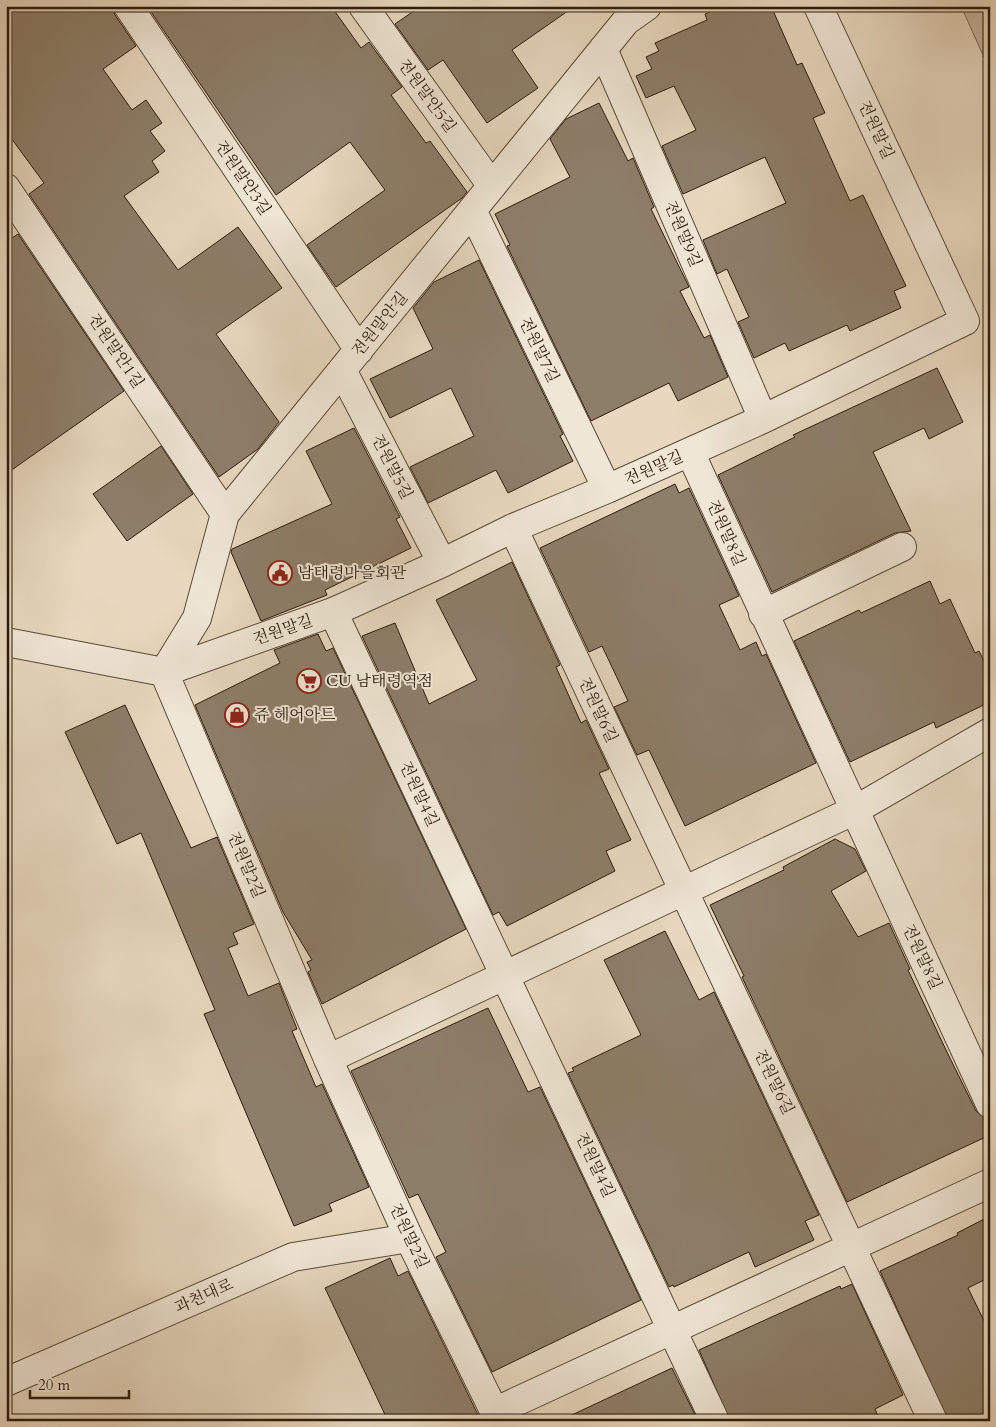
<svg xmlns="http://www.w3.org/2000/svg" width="996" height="1427" font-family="Cardo,'Noto Serif KR',serif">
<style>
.green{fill:#c7b8a0;stroke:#796a56}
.building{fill:#8d7e69;stroke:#2b1c0b}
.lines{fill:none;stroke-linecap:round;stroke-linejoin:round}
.minor-casing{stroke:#5a4b38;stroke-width:30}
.minor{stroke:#efe6d5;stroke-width:28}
.labels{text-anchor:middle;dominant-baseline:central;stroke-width:4;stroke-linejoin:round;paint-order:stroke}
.street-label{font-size:16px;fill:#2b1c0b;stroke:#efe6d5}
.poi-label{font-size:16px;fill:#2b1c0b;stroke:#efe6d5;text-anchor:start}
</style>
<rect width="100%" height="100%" fill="#e7d8bf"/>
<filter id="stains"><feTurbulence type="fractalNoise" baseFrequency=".004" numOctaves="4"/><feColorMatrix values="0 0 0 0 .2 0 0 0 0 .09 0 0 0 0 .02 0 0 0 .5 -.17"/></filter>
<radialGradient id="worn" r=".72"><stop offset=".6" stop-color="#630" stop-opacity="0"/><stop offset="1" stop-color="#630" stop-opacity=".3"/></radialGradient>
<path class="green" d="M 961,6 L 990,6 L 990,71 L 987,64 Z"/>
<path class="building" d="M 6,6 L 112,6 L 115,15 L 136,46 L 103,69 L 132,110 L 146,100 L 162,123 L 150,131 L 165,151 L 152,161 L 159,172 L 124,196 L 178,270 L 238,227 L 282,288 L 216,334 L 279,422 L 258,449 L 219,477 L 29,194 L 44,183 L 6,131 Z
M 147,6 L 331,6 L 361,48 L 369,42 L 402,87 L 391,95 L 426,143 L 430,141 L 467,192 L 462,198 L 336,287 L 307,245 L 385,190 L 350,142 L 276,195 Z
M 421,6 L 575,6 L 512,50 L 538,88 L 487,123 L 443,60 L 428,70 L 395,24 Z
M 723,6 L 771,6 L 797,65 L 802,63 L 825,113 L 813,118 L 850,201 L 863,195 L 906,286 L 894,291 L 901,308 L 850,331 L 847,325 L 789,351 L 785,343 L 754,358 L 738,322 L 749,317 L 727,269 L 717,274 L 703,240 L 786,203 L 765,157 L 683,194 L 662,146 L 696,130 L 674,86 L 646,98 L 636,76 L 652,69 L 646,57 L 659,51 L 655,43 L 707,20 L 705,14 Z
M 599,103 L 628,161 L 633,158 L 654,207 L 651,209 L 689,287 L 680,291 L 704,338 L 710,335 L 728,377 L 678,401 L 669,383 L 591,421 L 507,246 L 510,245 L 495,214 L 570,177 L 550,139 L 566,119 Z
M 18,234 L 124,391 L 6,474 L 6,242 Z
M 479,260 L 563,434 L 560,436 L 573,461 L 508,493 L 496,470 L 428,503 L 410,467 L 474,436 L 451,388 L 390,418 L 370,379 L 433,349 L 413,308 L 434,282 Z
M 937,368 L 963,422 L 929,439 L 924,428 L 873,452 L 911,531 L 895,533 L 772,592 L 718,475 L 795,437 L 793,435 Z
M 354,428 L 400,517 L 396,519 L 411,548 L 325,590 L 327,595 L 261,621 L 231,552 L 232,549 L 332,504 L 306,451 Z
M 161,446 L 193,494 L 127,541 L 93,494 Z
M 675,484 L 679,493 L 689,488 L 739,596 L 719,605 L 740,650 L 756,642 L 762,656 L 766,654 L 816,763 L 685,826 L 649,750 L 637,755 L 614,707 L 628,701 L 602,646 L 589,652 L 540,548 Z
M 512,562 L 560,665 L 556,667 L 581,723 L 586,720 L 609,769 L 599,773 L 631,840 L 606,851 L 615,871 L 507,926 L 499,912 L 493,915 L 362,636 L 395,623 L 429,704 L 477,680 L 436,600 Z
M 930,581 L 940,604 L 950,599 L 975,653 L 979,651 L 990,673 L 990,702 L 936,728 L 934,722 L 850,762 L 794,641 L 859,610 L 861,613 Z
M 318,634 L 326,651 L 333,648 L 466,929 L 322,1004 L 308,972 L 311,970 L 307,962 L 312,960 L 283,912 L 195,705 L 280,663 L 274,650 Z
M 125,705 L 191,848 L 217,837 L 254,924 L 233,933 L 238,944 L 228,948 L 248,996 L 279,983 L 297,1029 L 292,1031 L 316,1087 L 322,1084 L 369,1187 L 329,1204 L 332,1211 L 294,1226 L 204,1014 L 215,1010 L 141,833 L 117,844 L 65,732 Z
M 835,839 L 855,849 L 866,871 L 831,891 L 858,937 L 889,923 L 910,969 L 908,970 L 947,1052 L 976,1111 L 986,1119 L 990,1126 L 990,1135 L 847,1202 L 742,977 L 744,976 L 710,905 L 784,870 L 783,867 Z
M 665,931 L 699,1000 L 714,992 L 819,1215 L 805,1221 L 814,1240 L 755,1267 L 749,1252 L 674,1287 L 673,1285 L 669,1287 L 568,1073 L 574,1071 L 572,1068 L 641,1035 L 604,960 Z
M 488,1008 L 528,1092 L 540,1087 L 641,1300 L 492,1372 L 436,1257 L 446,1252 L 418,1194 L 409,1198 L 351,1071 Z
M 990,1216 L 990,1277 L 968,1288 L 990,1333 L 990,1421 L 948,1421 L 880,1271 L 958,1235 L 957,1233 Z
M 390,1258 L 398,1276 L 408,1271 L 481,1421 L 388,1421 L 325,1288 Z
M 852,1284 L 903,1395 L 875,1409 L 880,1421 L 730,1421 L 699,1350 L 840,1286 L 841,1289 Z
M 672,1368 L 698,1421 L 559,1421 Z"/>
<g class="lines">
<defs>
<path id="minor" d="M 128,6 L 359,350
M 363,6 L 492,186
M 603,49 L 763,419
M 6,188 L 225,514
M 472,210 L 607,489
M 342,370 L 442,563
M 690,452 L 990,1104
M 513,528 L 933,1421
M 333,612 L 715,1421
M 763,614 L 902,547
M 6,642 L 164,672 L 333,612 L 442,563 L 513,528 L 607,489 L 763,419 L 965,321 L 818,6
M 164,672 L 197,618 L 225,514 L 626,21 L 647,6
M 164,672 L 328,1059 L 409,1238 L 499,1421
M 328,1059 L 855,810 L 990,732
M 6,1382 L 293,1257 L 409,1238
M 494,1412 L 990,1183"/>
</defs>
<use href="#minor" class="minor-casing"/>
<use href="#minor" class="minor"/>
</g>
<defs>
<symbol id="civic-ring" viewBox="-11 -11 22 22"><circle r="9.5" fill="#efe6d5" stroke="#8f2418" stroke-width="1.5"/><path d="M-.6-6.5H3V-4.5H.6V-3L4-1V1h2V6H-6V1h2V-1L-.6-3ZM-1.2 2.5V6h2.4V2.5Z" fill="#8f2418"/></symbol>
<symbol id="supermarket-ring" viewBox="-11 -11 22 22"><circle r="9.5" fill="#efe6d5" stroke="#8f2418" stroke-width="1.5"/><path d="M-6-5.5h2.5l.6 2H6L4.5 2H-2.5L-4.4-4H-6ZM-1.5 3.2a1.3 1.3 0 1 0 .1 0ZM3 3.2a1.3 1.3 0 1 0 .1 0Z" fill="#8f2418"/></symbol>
<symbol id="shop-ring" viewBox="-11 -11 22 22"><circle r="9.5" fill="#efe6d5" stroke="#8f2418" stroke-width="1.5"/><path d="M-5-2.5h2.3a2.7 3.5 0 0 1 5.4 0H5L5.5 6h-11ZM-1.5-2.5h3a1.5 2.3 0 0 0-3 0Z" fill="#8f2418"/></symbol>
</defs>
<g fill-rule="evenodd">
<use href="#civic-ring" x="266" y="559" width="28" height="28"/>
<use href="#supermarket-ring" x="295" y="667" width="28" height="28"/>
<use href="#shop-ring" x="223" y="701" width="28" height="28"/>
</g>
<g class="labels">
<g class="street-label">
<text transform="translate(427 96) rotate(54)">전원말안5길</text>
<text transform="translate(876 130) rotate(65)">전원말길</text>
<text transform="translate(243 178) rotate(56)">전원말안3길</text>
<text transform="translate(683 234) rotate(67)">전원말9길</text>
<text transform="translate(380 324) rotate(-51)">전원말안길</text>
<text transform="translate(539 350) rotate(64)">전원말7길</text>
<text transform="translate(116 351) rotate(56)">전원말안1길</text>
<text transform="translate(392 467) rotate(63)">전원말5길</text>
<text transform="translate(654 468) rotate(-24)">전원말길</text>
<text transform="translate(726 533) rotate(66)">전원말8길</text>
<text transform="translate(283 630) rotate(-19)">전원말길</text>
<text transform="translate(598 710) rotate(65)">전원말6길</text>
<text transform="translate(419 794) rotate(65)">전원말4길</text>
<text transform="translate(246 865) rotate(67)">전원말2길</text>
<text transform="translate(922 957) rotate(65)">전원말8길</text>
<text transform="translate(774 1082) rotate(64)">전원말6길</text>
<text transform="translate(595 1165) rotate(65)">전원말4길</text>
<text transform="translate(409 1236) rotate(65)">전원말2길</text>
<text transform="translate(204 1296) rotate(-24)">과천대로</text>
</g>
<g class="poi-label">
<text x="298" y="573">남태령마을회관</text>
<text x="326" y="681">CU 남태령역점</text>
<text x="254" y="715">쥬 헤어아트</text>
</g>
</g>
<rect width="996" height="1427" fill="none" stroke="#e7d8bf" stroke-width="25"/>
<rect x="8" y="8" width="981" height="1412" fill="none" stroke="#2b1c0b" stroke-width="2.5"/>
<rect x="12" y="12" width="971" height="1402" fill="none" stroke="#2b1c0b"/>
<path d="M30 1390v8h99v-8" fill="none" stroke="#2b1c0b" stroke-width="2.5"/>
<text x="38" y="1390" font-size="15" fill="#2b1c0b" stroke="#efe6d5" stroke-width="4" paint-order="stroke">20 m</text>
<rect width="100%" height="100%" filter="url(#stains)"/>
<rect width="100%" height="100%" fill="url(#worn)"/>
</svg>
